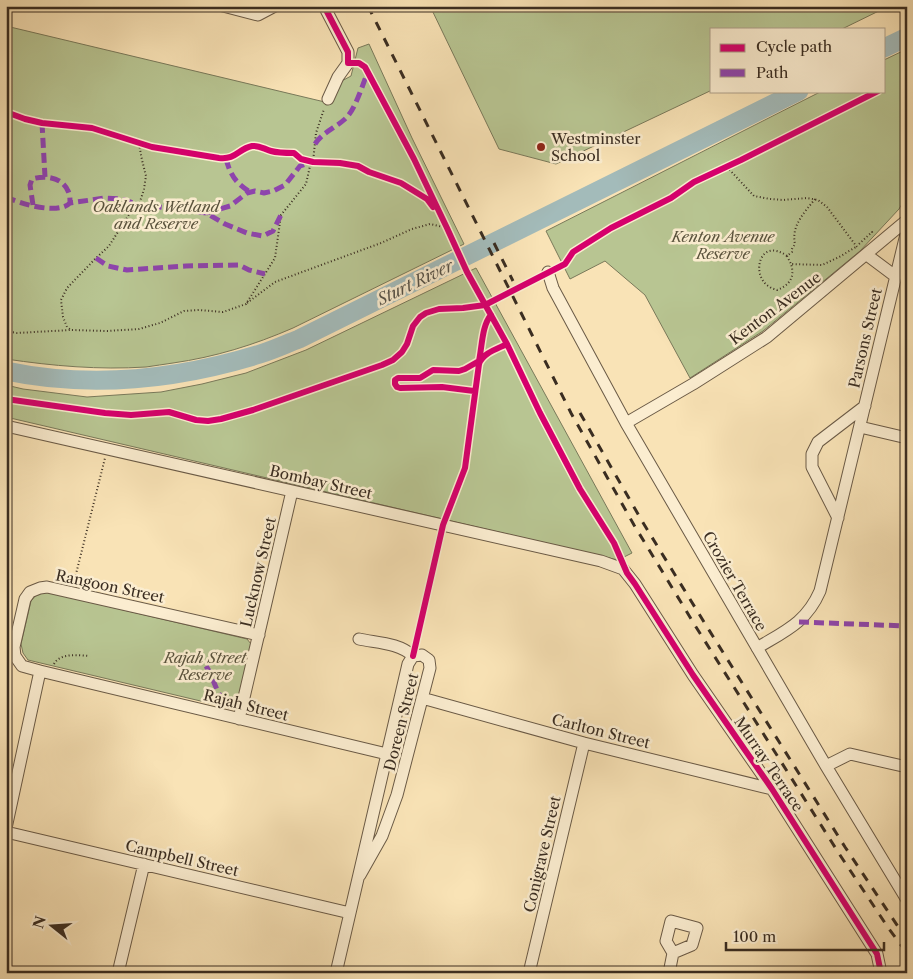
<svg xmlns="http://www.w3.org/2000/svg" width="913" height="979" font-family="'Libre Caslon Text',serif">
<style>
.green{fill:#b8c592;stroke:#79795a}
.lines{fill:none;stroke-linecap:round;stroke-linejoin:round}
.river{stroke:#a3bbba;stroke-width:19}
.minor-casing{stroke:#6a5a46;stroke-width:13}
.path{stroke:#3a2d21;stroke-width:2;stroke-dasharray:1 2.5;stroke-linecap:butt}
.minor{stroke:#fbedd0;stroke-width:11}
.rail{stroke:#3a2d21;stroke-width:3;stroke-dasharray:9 9;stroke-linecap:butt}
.quiet{stroke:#8e44ad;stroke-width:5;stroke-dasharray:10 5;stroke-linecap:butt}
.cycleway-casing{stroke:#fbedd0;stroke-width:9}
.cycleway{stroke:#d6006c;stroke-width:6}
.poi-dot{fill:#8f2418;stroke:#fbedd0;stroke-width:2}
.labels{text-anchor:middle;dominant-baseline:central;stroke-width:5;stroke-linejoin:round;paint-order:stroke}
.poi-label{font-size:15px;fill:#3a2d21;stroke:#fbedd0;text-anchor:start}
.park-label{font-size:15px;font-style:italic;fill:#5a533d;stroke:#fbedd0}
.street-label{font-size:15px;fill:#3a2d21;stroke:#fbedd0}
.water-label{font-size:16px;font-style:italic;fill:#545047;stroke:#fbedd0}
</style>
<rect width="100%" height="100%" fill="#f9e3b6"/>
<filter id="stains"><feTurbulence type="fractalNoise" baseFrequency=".004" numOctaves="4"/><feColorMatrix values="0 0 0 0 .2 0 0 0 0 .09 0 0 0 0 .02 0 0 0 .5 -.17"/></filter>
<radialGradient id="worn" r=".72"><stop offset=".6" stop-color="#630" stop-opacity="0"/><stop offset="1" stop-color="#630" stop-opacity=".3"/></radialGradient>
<path class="green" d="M 430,6 L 889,6 L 842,29 L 712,29 L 712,90 L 556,164 L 499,149 Z
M 6,26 L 329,103 L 338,83 L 351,76 L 358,48 L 369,44 L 412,138 L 464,244 L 293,328 C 254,345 215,357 173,363 C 164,364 155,366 146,367 C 99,370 53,366 6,359 Z
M 907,49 L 907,193 L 905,199 L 899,209 L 860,251 L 763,331 L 690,378 L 645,295 L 605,261 L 570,279 L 546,231 L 822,91 L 884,91 L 884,60 Z
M 476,268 L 632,553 L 618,560 L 6,417 L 6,385 L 23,389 L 87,397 L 161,392 L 202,384 L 246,373 L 306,350 Z
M 47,592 L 247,639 L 251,644 L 237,706 L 230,708 L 28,660 L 23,653 L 21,644 L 31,601 L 38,593 Z"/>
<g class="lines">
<path class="river" d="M 884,48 L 907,37
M 6,371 C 92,389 176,380 260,354 C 273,350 286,344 299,339 L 799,91"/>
<defs>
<path id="minor" d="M 223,6 L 258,15 L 275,6
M 324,6 L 348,52 L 348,63 L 338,77 L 328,99
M 867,255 L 895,276
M 548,272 L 553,288 L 626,423 L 826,766 L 907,900
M 626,423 L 693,384 L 767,337 L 907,220
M 6,426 L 601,561 L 623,569 L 635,584 L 693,675 L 772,789 L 877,954 L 881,973
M 860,427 L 907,438
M 838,518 L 812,467 L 812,454 L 818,442 L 865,406
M 359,639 C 378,643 399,643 413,656
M 757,648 C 785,631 806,623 820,591 L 907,230
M 40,671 L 387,754
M 422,698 L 584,743 L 772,789
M 239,719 L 292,491
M 826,766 L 850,754 L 907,767
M 6,828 L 40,671 L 22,666 L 15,656 L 14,647 L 25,599 L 30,592 L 40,588 L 47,587 L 259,635
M 6,832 L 350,913
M 118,973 L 144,864
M 336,973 L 408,664 L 413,656 L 422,655 L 429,660 L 430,668 L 397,795 L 382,836 L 360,875
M 529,973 L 584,743
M 669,973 L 673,953 L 666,941 L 671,921 L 697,928 L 692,945 L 673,953"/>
</defs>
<use href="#minor" class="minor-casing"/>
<path class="path" d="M 139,144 L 142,160 L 146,176 L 144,189 L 139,205 L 130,213 L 109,246 L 96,258 L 67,288 L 61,300 L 63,317 L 67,327 L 71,330 L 107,331 L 139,329 L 160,323 L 184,311 L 199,310 L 223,312 L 246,304 L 275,258 L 281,215 L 306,184 L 310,166 L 313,162 L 316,133 L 324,109
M 727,167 L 754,196 L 770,199 L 783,200 L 807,198 L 818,200 L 827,207 L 857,247
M 815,199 C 804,213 791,226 795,244 L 792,249 L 792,252 L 787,256 C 759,236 750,277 770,287 C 772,289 775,289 777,290 C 790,285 795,277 791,264 L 822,265 L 839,257 L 856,247
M 859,244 L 872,232 L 873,235
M 787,256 L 791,264
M 247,303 L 275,282 L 381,243 L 412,229 L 430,224 L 447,228
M 6,331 L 17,333 L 71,330
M 74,582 L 105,458
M 54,664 C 60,653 77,655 89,656"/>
<use href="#minor" class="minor"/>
<path class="rail" d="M 368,6 L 571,413 L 634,525 L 696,627 L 838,852 L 889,929 L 907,953
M 494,243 L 513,281
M 580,413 L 642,521 L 704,622 L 845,847 L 907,940"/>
<path class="quiet" d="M 42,123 L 45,177
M 315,144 C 323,132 335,128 345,119 C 356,109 362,85 368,72
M 226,159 C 231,176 235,182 250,192
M 6,197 C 21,204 58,215 70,203 L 104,198 L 122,199 L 139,205 L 180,209 L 206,213 L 225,224 L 247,233 L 263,236 L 273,231 L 281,215
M 33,205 L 30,185 L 32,179 C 45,175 62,177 68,191 C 70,194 70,199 70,203
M 206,213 L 230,206 L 247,193 L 255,191 L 264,193 L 273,191 L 285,185 L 300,166 L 311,162
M 96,258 L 108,266 L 127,270 L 186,266 L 239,265 L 249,270 L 265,274
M 799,622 L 907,626
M 206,666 C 215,679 217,700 231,707"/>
<defs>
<path id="cycleway" d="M 324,6 L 348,52 L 348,63 L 359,63 L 365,67 L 414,159 L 447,228 L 467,272 L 507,344 L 540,413 L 580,489 L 614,543 L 627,573 L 635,584 L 693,675 L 772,789 L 877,954 L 881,973
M 6,112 L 25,119 L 42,123 L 92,128 L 152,147 L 219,158 C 236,160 238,149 252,146 C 259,145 264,149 271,151 C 278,153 287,153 294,153 L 301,159 L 313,162 L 340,163 L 358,166 L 369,172 L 401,183 L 427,199 L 433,207
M 474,391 L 442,387 L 400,388 L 397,387 L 395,384 L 395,380 L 398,378 L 420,378 L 433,370 L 459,371 L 465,369 L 479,361 C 482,347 482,325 491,315
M 6,399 L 105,413 L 131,415 L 169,412 L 196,420 L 208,421 L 221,419 L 253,410 L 382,365 L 393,360 L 402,352 L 407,344 L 413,326 L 420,317 L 426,313 L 439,309 L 463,308 L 485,305 L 565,264 L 573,252 L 611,228 L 671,198 L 694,182 L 741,160 L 878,91
M 413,656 L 443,525 L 465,468 L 479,364 C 483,353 497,349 507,344"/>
</defs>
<use href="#cycleway" class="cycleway-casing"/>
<use href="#cycleway" class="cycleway"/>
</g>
<circle class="poi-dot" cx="541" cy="147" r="5"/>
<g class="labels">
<g class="poi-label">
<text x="551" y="138">Westminster<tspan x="551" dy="17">School</tspan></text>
</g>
<g class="park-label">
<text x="156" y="206">Oaklands Wetland<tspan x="156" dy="17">and Reserve</tspan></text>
<text x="723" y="236">Kenton Avenue<tspan x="723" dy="17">Reserve</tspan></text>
<text x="205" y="657">Rajah Street<tspan x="205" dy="17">Reserve</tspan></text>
</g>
<g class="street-label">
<text transform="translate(775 308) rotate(-37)">Kenton Avenue</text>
<text transform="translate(865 338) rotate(-77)">Parsons Street</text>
<text transform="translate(321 482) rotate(13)">Bombay Street</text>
<text transform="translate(258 572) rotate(-77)">Lucknow Street</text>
<text transform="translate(735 581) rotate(60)">Crozier Terrace</text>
<text transform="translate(110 586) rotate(12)">Rangoon Street</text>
<text transform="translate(246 705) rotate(14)">Rajah Street</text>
<text transform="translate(401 722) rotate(-76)">Doreen Street</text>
<text transform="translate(601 731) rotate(14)">Carlton Street</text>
<text transform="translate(769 764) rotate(56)">Murray Terrace</text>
<text transform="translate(542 854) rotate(-77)">Conigrave Street</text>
<text transform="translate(182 858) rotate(13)">Campbell Street</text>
</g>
<g class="water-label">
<text transform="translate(415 282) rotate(-26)">Sturt River</text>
</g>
</g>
<rect width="913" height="979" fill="none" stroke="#f9e3b6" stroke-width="25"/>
<rect x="8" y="8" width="898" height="964" fill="none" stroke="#3a2d21" stroke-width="2.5"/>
<rect x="12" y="12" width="888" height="954" fill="none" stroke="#3a2d21"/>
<rect x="710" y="28" width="175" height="65" fill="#fbedd0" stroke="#aea08a"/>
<rect x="720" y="44" width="25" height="8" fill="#d6006c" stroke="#aea08a"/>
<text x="756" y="52" font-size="15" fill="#3a2d21">Cycle path</text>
<rect x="720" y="69" width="25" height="8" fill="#8e44ad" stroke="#aea08a"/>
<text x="756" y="78" font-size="15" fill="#3a2d21">Path</text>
<g transform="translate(52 926) rotate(287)" stroke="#fbedd0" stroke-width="4" paint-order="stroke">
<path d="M0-4L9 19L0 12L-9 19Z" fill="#3a2d21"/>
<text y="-8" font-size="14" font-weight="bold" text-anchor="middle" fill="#3a2d21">N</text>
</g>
<path d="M726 942v8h158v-8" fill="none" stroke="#3a2d21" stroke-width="2.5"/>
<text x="733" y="942" font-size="15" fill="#3a2d21" stroke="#fbedd0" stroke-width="4" paint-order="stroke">100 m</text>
<rect width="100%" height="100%" filter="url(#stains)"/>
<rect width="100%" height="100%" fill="url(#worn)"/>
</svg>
